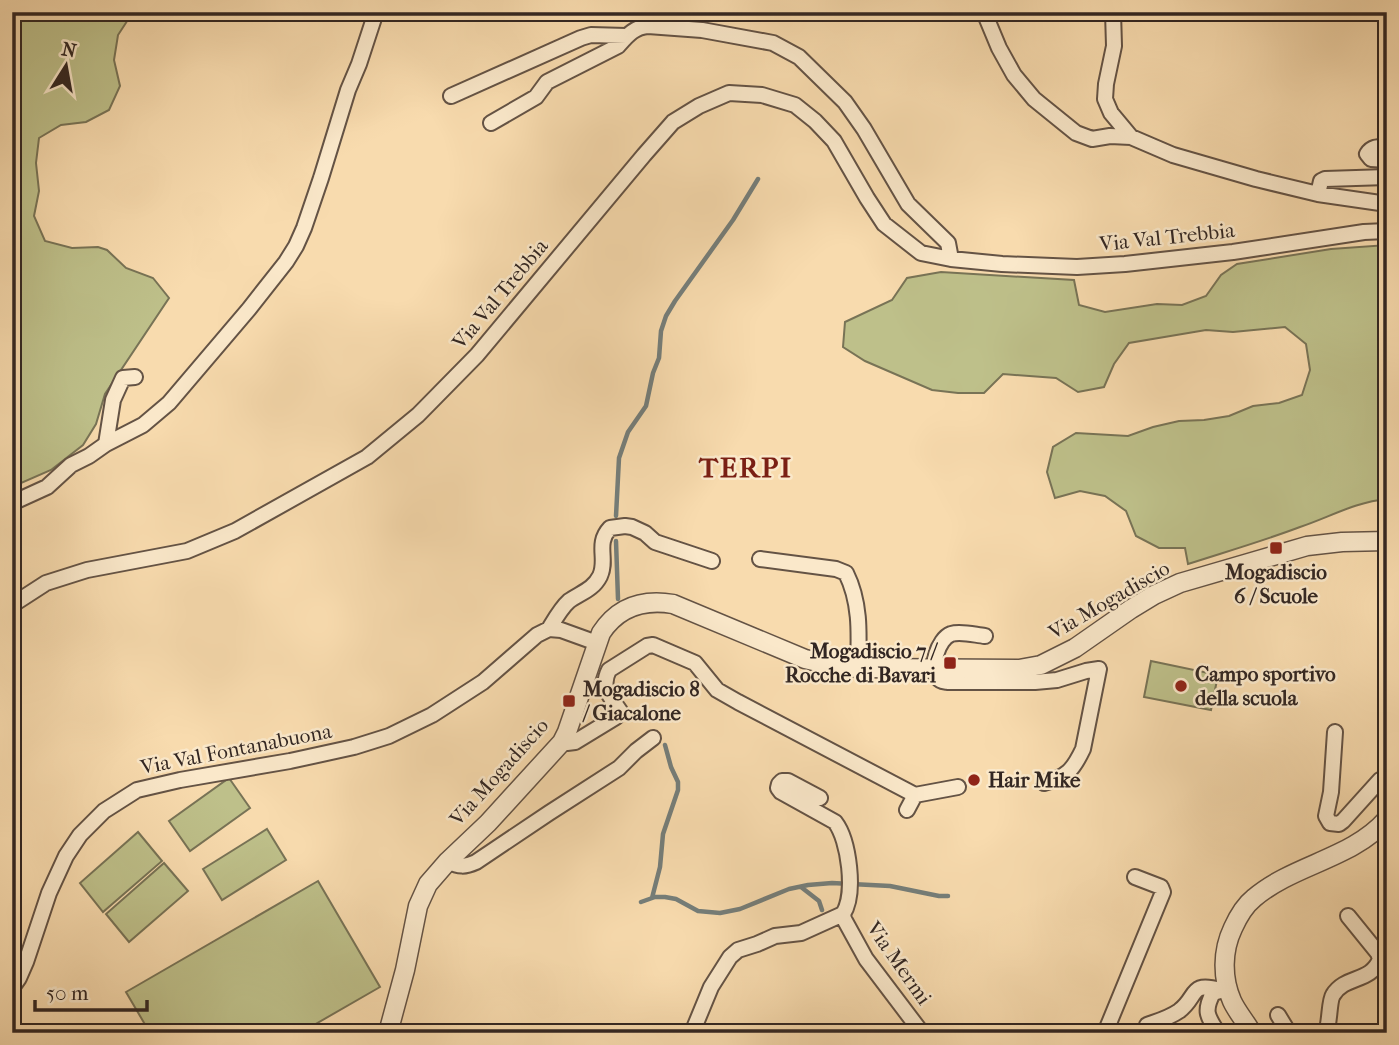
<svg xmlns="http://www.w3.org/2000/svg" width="1399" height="1045" font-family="'IM FELL French Canon',serif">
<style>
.green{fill:#bec08a;stroke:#787356;stroke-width:2}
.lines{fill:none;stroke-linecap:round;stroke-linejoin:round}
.stream{stroke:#757e7a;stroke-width:4.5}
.minor-casing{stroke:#645345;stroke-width:18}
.tertiary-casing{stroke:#645345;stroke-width:21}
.minor{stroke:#fae8ca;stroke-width:14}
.tertiary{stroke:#fae8ca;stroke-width:18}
.poi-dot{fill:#8f2418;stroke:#fae8ca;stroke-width:2.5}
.labels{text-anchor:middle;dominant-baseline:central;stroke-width:5;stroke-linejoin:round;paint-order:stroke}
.street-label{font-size:21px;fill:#322622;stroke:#fae8ca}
.poi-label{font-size:21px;font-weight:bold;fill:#322622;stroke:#fae8ca;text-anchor:start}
.district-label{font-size:28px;font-weight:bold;letter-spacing:2px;fill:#7a1f14;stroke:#fae8ca}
</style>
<rect width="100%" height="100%" fill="#f8dbae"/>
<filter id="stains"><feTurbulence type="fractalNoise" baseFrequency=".00286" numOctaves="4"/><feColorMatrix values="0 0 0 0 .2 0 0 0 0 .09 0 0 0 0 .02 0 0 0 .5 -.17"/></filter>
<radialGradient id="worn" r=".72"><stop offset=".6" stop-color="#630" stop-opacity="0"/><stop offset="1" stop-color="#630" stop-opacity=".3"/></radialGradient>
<path class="green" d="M 12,12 L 133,12 L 118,35 L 114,60 L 120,86 L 109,110 L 86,122 L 61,125 L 39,138 L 36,163 L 39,191 L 34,216 L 45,241 L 72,248 L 98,247 L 107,250 L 126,268 L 153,278 L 169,298 L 105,394 L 96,424 L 83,445 L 51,470 L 12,487 Z
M 1387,245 L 1387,499 C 1355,502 1330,517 1300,527 C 1263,541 1225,552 1188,564 L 1185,548 L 1159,548 L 1136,536 L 1126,511 L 1105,496 L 1080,491 L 1055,498 L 1047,472 L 1053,447 L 1076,433 L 1128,436 L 1153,427 L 1179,421 L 1204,420 L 1229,416 L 1253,406 L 1279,403 L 1302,395 L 1310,370 L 1306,344 L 1285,327 L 1233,332 L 1206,330 L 1129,343 L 1114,364 L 1104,387 L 1078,392 L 1056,378 L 1003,374 L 984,393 L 958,393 L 932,390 L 865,361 L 843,347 L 845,322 L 892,300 L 907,278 L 941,272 L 1074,280 L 1079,305 L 1105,312 L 1157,304 L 1182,305 L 1206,296 L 1221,275 L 1237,264 L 1331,249 Z
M 1151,661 L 1218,675 L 1211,710 L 1144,697 Z
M 229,778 L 250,808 L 190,851 L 169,821 Z
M 267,829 L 286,860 L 222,900 L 203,869 Z
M 138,832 L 162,861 L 103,912 L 80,883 Z
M 164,863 L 188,891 L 129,942 L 106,914 Z
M 318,881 L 380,987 L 300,1033 L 150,1033 L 126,992 Z"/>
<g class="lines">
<path class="stream" d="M 616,516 L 619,458 L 628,432 L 646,406 L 653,373 L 659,358 L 661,331 L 666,316 L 675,301 L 733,220 L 758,179
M 616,541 L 618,599
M 801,887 L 819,901 L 822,910
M 652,898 L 660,867 L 663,834 L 678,790 L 678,782 L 671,767 L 665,745
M 641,902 L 655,897 L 665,897 L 676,899 L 698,911 L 720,913 L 740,909 L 789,889 L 808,885 L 832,883 L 890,886 L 939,896 L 948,896"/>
<defs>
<path id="minor" d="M 984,12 L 999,48 L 1014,75 L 1034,99 L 1076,133 L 1092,139 L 1110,136 L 1131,137 L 1173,155 L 1256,179 L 1318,194 L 1387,204
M 1113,12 L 1114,46 L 1106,84 L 1105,99 L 1111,113 L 1131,137
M 451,96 L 581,38 L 591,35 L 626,36
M 491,123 L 536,97 L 547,82 L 618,46 C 627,36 634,27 648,26 L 702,30 L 773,43 L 799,57 L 845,102 L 864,129 L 908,204 L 948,243 L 951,259
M 1387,147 C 1379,147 1372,146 1367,154 L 1371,159 L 1387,160
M 1318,194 L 1321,181 L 1325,179 L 1387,177
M 106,444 L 113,400 L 123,378 L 135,377
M 12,503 L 47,487 L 71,465 L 89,456 L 106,444 L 143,425 L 169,403 L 249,309 L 286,262 L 296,246 L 304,228 L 321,178 L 348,90 L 359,64 L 376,12
M 760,559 L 836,569 L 846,573 C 861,603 859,635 858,668
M 12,605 L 46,583 L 87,570 L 187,551 L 235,531 L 367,457 L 418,415 L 477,355 L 644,155 L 673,122 L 699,106 L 729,93 L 762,95 L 795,105 L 815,121 L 834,141 L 867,198 L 884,224 L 921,253 L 951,259 L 1002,264 L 1077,267 L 1125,264 L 1233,252 L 1364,232 L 1387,231
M 549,629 C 555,619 561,608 569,601 C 580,593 593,590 600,576 C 608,559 595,544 610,528 L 625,526 L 632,527 L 645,533 L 655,542 L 712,561
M 985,636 C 975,635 961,631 951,634 C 938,639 929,668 938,678 C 941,682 944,681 948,682 L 1035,682 L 1057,680 L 1086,671 L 1099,669 L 1083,749 C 1073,770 1067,777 1044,783
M 1335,732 L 1331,792 L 1326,816 L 1330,823 L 1339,824 L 1343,821 L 1380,780 L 1387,777
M 562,742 L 567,743 L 575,742 L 616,717 L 620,711 C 610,696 600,688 609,670 L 647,646 L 653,645 L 695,663 L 717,690 L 738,702 L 915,795 L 907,810
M 915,795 L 958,787
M 820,798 L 788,781 L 782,781 L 779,784 L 778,788 L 781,792 L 835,822 C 849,840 856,894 843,914
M 448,861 C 459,867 465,867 476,862 L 549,813 L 619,768 L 636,751 L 653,738
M 843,914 L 844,919 L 866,959 L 922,1033
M 12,988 L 19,978 L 26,962 L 49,893 L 66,856 L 80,835 L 104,811 L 137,790 L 180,780 L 290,761 L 354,747 L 389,736 L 432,715 L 483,682 L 537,635 L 549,629 L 561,630 L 597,643
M 1278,1015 L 1289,1033
M 1147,1025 C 1158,1021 1169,1018 1179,1011 C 1198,997 1189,981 1220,990
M 692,1033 L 711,987 L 730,957 L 738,950 L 757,944 L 775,936 L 801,933 L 843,914
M 1105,1033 L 1163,892 L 1161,887 L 1135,877
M 1218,1033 C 1208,1017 1203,1012 1213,993 L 1227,989
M 1326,1033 C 1330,1022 1329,1001 1333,995 C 1345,975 1371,983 1380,959 L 1378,953 L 1348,916"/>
<path id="tertiary" d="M 388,1033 L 405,970 L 418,906 L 428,884 L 448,861 L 488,823 L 562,742 L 567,732 L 601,633 C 618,607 643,599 673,604 L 805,659 L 826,664 L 858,668 L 1019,669 L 1041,665 L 1075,648 L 1131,609 L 1154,595 L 1180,583 L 1307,546 L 1342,542 L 1387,541
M 1252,1033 C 1246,1022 1237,1012 1232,1001 C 1222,978 1222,951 1233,928 C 1238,917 1244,906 1254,898 C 1294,864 1352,859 1387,819"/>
</defs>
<use href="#minor" class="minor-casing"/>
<use href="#tertiary" class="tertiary-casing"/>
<use href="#minor" class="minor"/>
<use href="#tertiary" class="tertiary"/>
</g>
<g class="poi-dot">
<rect x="1269" y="541" width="14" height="14" rx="3.5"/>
<rect x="943" y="656" width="14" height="14" rx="3.5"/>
<circle cx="1181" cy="686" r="7"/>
<rect x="562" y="694" width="14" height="14" rx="3.5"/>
<circle cx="974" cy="780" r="7"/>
</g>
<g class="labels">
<g class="street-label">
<text transform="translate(1167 237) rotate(-6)">Via Val Trebbia</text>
<text transform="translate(500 294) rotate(-50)">Via Val Trebbia</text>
<text transform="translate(1109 600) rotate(-30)">Via Mogadiscio</text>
<text transform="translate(236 749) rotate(-11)">Via Val Fontanabuona</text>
<text transform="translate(499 772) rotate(-48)">Via Mogadiscio</text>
<text transform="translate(899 963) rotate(55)">Via Mermi</text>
</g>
<g class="poi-label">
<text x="1276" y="572" text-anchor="middle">Mogadiscio<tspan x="1276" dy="24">6 / Scuole</tspan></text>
<text x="936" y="651" text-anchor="end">Mogadiscio 7 /<tspan x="936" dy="24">Rocche di Bavari</tspan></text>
<text x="1195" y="674">Campo sportivo<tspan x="1195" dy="24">della scuola</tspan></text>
<text x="583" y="689">Mogadiscio 8<tspan x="583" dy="24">/ Giacalone</tspan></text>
<text x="988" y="780">Hair Mike</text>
</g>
<g class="district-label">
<text x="746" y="467">TERPI</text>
</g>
</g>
<rect width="1399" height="1045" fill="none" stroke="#f8dbae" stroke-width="42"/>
<rect x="14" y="14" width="1371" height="1017" fill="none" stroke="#322622" stroke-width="3.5"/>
<rect x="21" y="21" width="1357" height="1003" fill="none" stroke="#322622" stroke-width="2"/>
<g transform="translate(66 66) rotate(11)" stroke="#fae8ca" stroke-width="5" paint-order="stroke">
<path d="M0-5L12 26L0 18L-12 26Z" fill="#322622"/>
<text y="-10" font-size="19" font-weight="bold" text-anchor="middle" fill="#322622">N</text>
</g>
<path d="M35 1000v10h112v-10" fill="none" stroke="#322622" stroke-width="3.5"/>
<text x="46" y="1000" font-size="21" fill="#322622" stroke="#fae8ca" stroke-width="5" paint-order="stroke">50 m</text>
<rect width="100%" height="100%" filter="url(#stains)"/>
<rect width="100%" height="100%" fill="url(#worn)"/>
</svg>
